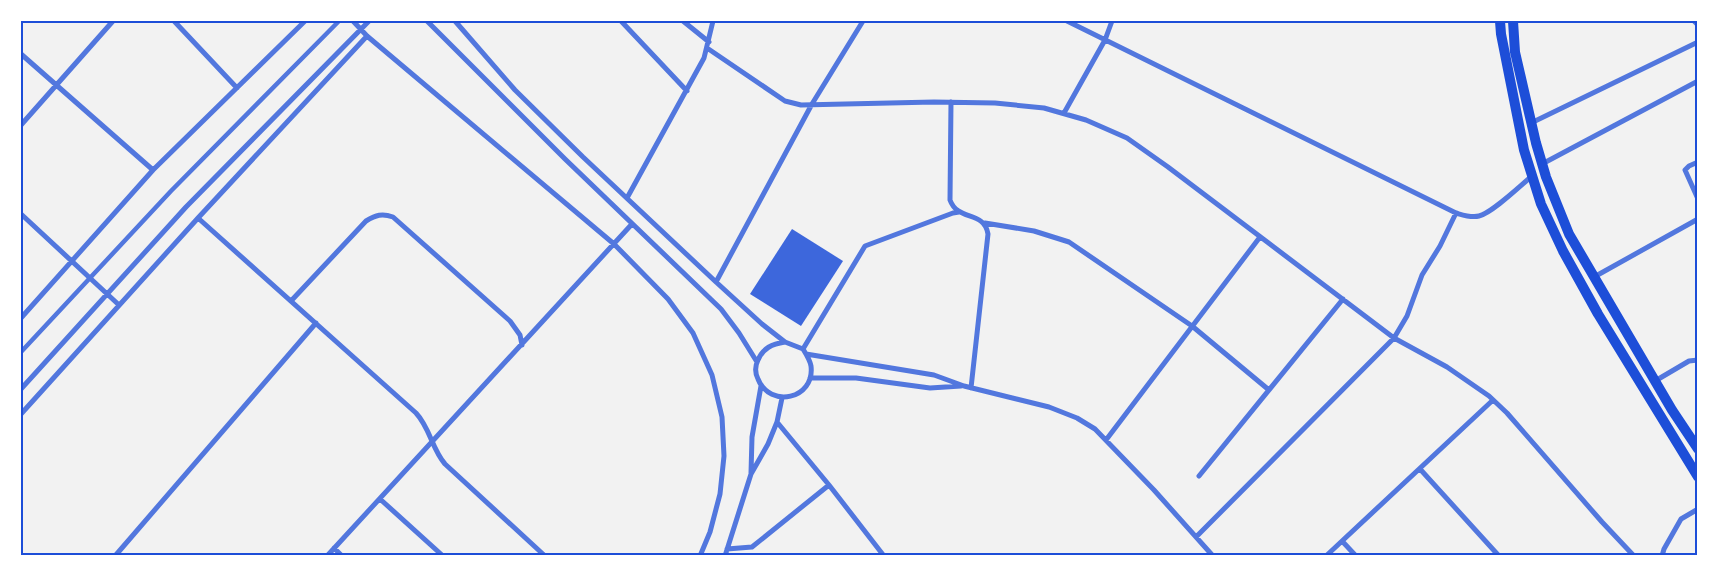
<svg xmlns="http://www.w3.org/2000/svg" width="1719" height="577" font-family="'Work Sans',sans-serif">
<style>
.building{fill:#3d67dc}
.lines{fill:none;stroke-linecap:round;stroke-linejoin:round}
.pedestrian{stroke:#5277de;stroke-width:4.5}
.minor{stroke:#5277de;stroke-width:5}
.secondary{stroke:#1d4ed8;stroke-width:10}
.neatline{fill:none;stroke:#1d4ed8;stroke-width:2}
</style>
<rect width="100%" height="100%" fill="#f2f2f2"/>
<path class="building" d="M 792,229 L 843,261 L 801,326 L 750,294 Z"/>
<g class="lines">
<path class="pedestrian" d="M 21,352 L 171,191 L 339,21"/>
<path class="minor" d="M 174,21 L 237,88
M 353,21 L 367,36 L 614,244 L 668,299 L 693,333 L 712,375 L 722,417 L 724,456 L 720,494 L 710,532 L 700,556
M 427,21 L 565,159 L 721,309 L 739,333 L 757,362
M 455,21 L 515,90 L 583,157 L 716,282 L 762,324 L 785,342
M 621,21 L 687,91
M 683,21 L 709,42
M 1067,21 L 1456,213 C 1463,215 1471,218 1479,216 C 1492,213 1520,186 1532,176
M 1694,21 L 1698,25
M 707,48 L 785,101 L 801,105 L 934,102 L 995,103 L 1044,108 L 1086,120 L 1127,138 L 1168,167 L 1394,338 L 1447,367 L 1489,396 L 1507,413 L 1602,522 L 1634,556
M 21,54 L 153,170
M 951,102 L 950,200 C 958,222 984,210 988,234 L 971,388
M 1064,113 L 1105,40 L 1112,21
M 1531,123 L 1698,42
M 21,125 L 113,21
M 1698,162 L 1689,166 L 1685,170 L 1698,199
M 1542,164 L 1698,81
M 627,198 L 704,58 L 713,21
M 21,214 L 119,305
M 198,218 L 416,413 C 430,428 432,449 445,464 L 545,556
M 985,223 L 1034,231 L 1069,242 L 1192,326 L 1269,390
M 1594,277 L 1698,219
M 716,282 L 812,104 L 863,21
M 291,301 L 366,221 C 376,215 382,213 393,217 L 510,321 L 520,335 L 522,345
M 21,318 L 153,170 L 305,21
M 785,342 L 803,349 C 806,354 810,360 811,366 C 815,399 770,409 758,379 C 755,373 755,366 758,360 C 763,348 772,344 785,342 Z
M 803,349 L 865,246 L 953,213 L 959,212
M 806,354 L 934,375 L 964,386 L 1049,407 L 1077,418 L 1095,429 L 1154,490 L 1213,556
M 810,378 L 856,378 L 930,388 L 961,386
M 1655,381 L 1689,361 L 1698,360
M 21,389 L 186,207 L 369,21
M 21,414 L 198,218 L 367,36
M 777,422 L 829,485 L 884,556
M 1106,440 L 1260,237
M 1420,469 L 1499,556
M 751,473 L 752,437 L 761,386
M 1199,476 L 1343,299
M 380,499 L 443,556
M 1196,537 L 1394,338 L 1407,316 L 1422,275 L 1440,246 L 1456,213
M 1342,541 L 1356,556
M 334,548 L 342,556
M 727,549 L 752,547 L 829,485
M 115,556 L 316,323
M 327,556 L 632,224
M 725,556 L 751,474 L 768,444 L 777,422 L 782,398
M 1326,556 L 1493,400
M 1662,556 L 1664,549 L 1681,519 L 1698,509"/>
<path class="secondary" d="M 1500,21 L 1501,34 L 1524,150 L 1541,204 L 1563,251 L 1598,314 L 1698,477
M 1513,21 L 1515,52 L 1536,143 L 1546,177 L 1569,234 L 1672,410 L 1698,449"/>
</g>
<rect width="1719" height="577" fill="none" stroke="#ffffff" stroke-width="45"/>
<rect x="22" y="22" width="1674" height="532" class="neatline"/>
</svg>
